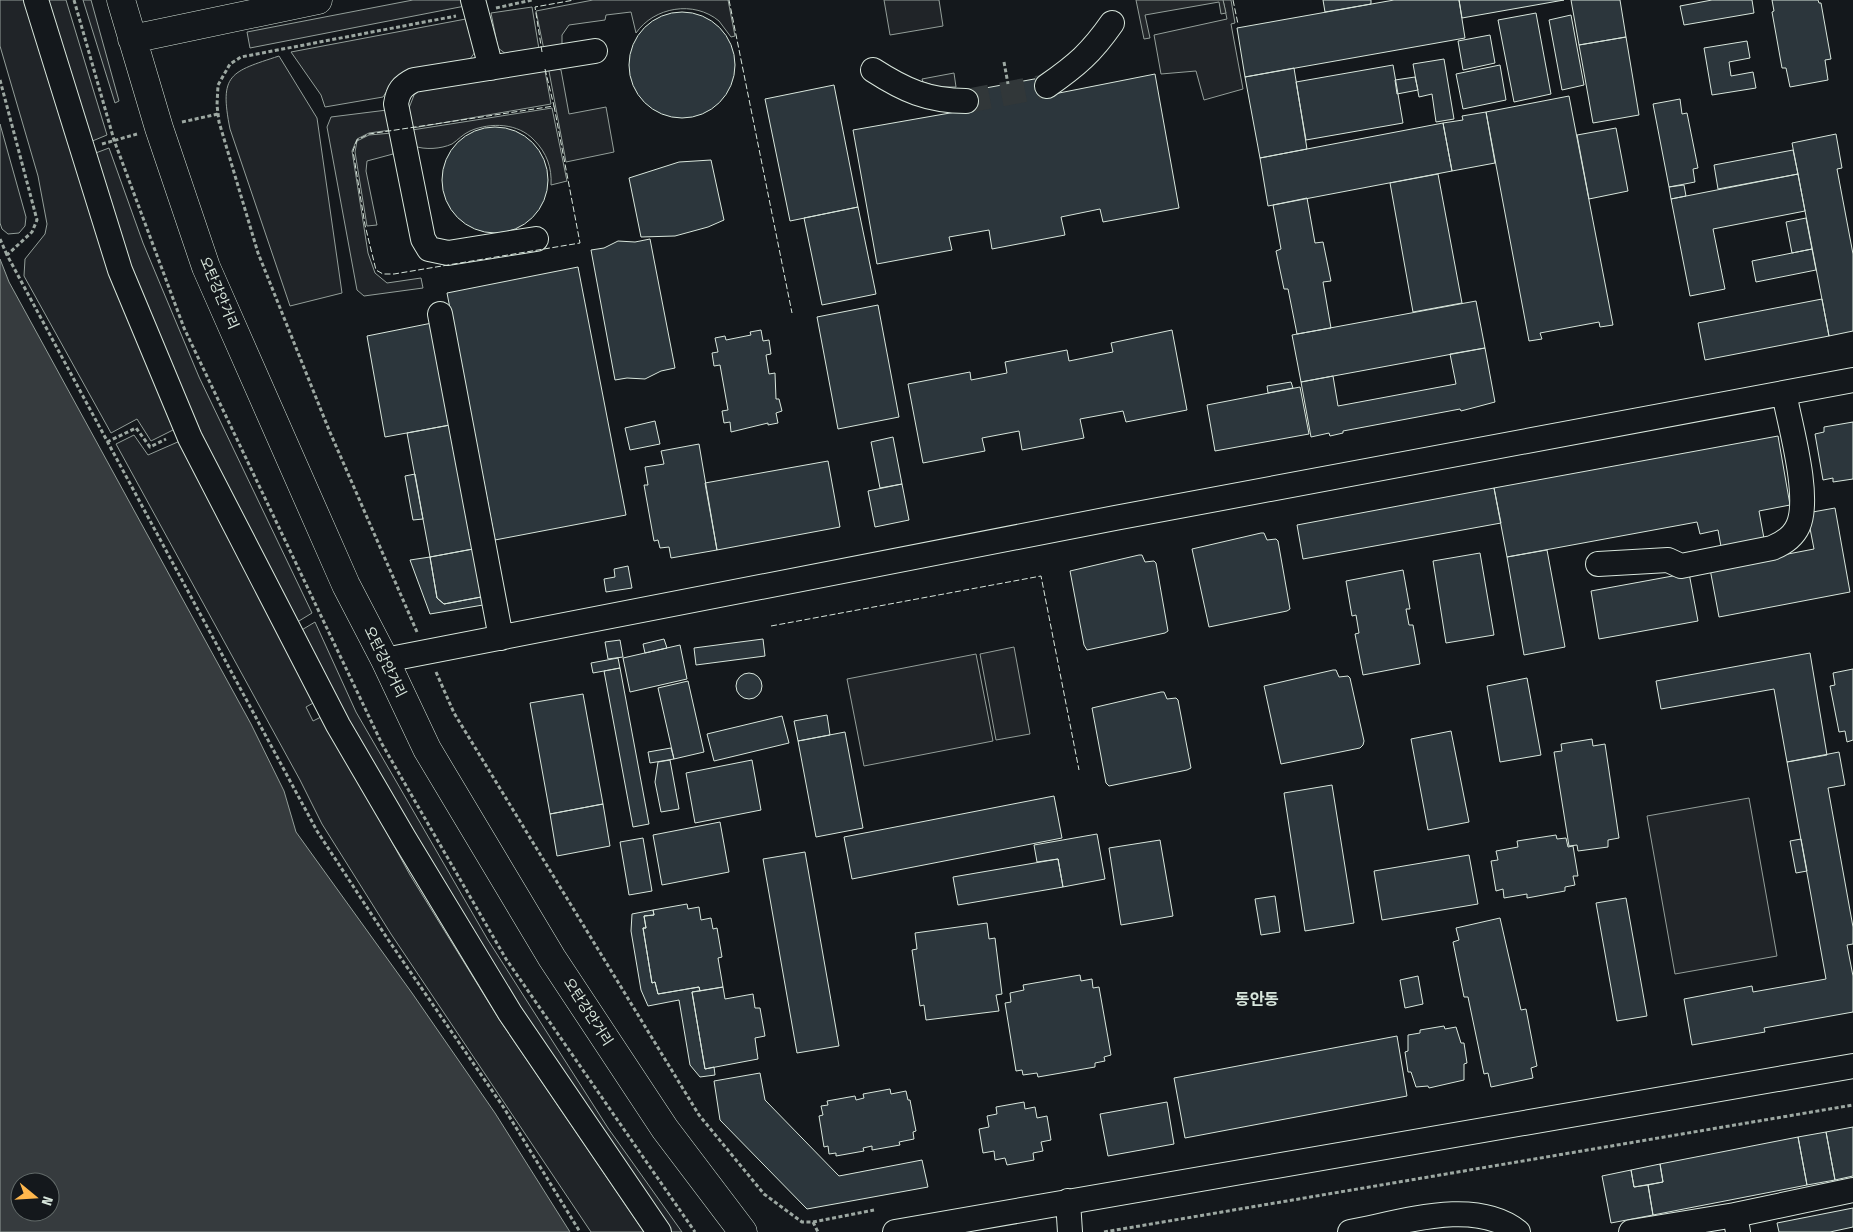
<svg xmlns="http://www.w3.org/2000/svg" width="1853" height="1232" font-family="'Fira Sans Condensed','Noto Sans KR',sans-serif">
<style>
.green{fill:#202428;stroke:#939e99}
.parking{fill:#24282b;stroke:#939e99}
.water{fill:#363b3e;stroke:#939e99;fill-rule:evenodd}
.building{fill:#2c363c;stroke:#d8e6dc}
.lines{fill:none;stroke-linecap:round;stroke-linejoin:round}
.minor-tunnel{stroke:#313739;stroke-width:24;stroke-dasharray:24 12;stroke-linecap:butt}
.minor-casing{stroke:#d8e6dc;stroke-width:26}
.major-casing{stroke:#d8e6dc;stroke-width:29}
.path{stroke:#9da8a2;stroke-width:3;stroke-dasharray:4 2.5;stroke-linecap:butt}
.minor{stroke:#14181c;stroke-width:24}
.major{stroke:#14181c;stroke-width:28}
.fence{stroke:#d8e6dc;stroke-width:1;stroke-dasharray:6 2.5;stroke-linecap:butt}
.labels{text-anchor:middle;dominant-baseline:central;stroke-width:4;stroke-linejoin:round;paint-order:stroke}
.street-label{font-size:14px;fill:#d8e6dc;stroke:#14181c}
.quarter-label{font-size:16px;font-weight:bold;fill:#d8e6dc;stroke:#14181c}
</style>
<rect width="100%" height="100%" fill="#14181c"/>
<path class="green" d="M 0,0 L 24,0 C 68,145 112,291 175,429 L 151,441 L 137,419 L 111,433 L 24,276 L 25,259 L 45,234 L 47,224 L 38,176 L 0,46 Z
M 45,0 L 66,0 L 107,135 L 90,142 Z
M 83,0 L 91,0 L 119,101 L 115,103 Z
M 413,0 L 462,0 L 465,6 L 250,48 L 247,32 Z
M 593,0 L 728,0 L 735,36 L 731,37 C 727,32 723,26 719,21 C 694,0 654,7 636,33 L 631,12 L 606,15 L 605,20 L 569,25 L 562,35 L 562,47 L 544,50 L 536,11 Z
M 884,0 L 939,0 L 943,26 L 890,35 Z
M 1223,0 L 1231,0 L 1235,23 L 1231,24 L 1243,89 L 1204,100 L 1196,71 L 1161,74 L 1154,35 L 1227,19 Z
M 532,7 L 539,49 L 506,54 L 498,48 L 491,13 Z
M 471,18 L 475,52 L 470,59 L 395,78 L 383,97 L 325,107 L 321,95 L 291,52 Z
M 279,56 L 317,118 L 342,293 L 290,306 L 230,129 C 219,74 230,72 279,56 Z
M 548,66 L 561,70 L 569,114 L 606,107 L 614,152 L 566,162 Z
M 545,71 L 551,104 L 413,128 L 409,108 L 416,90 Z
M 954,73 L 956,87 L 939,87 L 923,82 L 922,79 Z
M 552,108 L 567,181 L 551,185 C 552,168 547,153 534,140 C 518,123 491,122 470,131 C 463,134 458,140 452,144 C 441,149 425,150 414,146 L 412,130 Z
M 387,110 L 391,130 L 369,133 L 357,139 L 352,151 L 368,253 L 375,273 L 387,283 L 421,278 L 423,288 L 364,296 L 357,290 L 327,127 L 331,117 Z
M 0,124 L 26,217 L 25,226 L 19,233 L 8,234 L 2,229 L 0,223 Z
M 392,133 L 393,154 L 367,161 L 366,171 L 377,225 L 367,226 L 355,152 L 357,141 L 369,135 Z
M 109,148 L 143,243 L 199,377 L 312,613 L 294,624 L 206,452 L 130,270 L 93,154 Z
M 134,435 L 148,455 L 180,441 L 315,702 L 306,707 L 313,721 L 323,716 L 410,875 L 499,1019 L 644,1232 L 591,1232 L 391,934 L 322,824 L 300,780 L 116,444 Z
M 315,622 L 356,712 L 488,940 L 608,1128 L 682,1232 L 667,1232 L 559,1072 L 364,757 L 300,631 Z
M 1014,647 L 1030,734 L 996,740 L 980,654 Z
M 976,654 L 993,741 L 864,766 L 847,679 Z
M 1749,798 L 1777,956 L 1675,974 L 1647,816 Z"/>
<path class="parking" d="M 1136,0 L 1223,0 L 1226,13 L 1221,14 L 1219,2 L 1145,15 L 1150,38 L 1144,39 Z"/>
<path class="water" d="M 0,259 L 9,282 L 251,724 L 284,791 L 296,832 L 412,993 L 495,1113 L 570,1232 L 0,1232 ZM 20,1182 L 50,1182 L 50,1212 L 20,1212 Z"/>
<path class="building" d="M 1323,0 L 1371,0 L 1371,4 L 1325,12 Z
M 1394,0 L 1459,0 L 1465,38 L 1245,77 L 1237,28 Z
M 1459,0 L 1564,0 L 1462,18 Z
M 1571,0 L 1620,0 L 1626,37 L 1579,45 Z
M 1712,0 L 1752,0 L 1754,13 L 1684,25 L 1680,6 Z
M 1772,0 L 1818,0 L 1819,3 L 1821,3 L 1831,59 L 1825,60 L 1828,80 L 1790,87 L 1786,68 L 1782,68 L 1772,12 L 1774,11 Z
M629 65a53 53 0 1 1 106 0a53 53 0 1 1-106 0Z
M 1536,13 L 1551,94 L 1514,102 L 1498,20 Z
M 1571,15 L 1584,85 L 1562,90 L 1549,20 Z
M 1490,35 L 1495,63 L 1463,70 L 1458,41 Z
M 1626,37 L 1639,115 L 1593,123 L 1579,45 Z
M 1747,41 L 1750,58 L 1729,62 L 1731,76 L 1753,72 L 1756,88 L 1712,95 L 1704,48 Z
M 1444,59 L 1454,119 L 1436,122 L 1432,94 L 1419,97 L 1413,64 Z
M 1393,65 L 1403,123 L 1306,140 L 1296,82 Z
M 1500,65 L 1506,100 L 1463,109 L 1456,74 Z
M 1294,68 L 1307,149 L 1260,158 L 1245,77 Z
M 1155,74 L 1179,208 L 1103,222 L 1100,209 L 1061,217 L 1065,235 L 992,249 L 989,230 L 949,237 L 952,250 L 877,264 L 853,130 L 967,110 L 964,92 L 1045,77 L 1049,95 Z
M 1415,77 L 1418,90 L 1397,94 L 1395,80 Z
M 834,85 L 858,207 L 790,221 L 765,99 Z
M 1569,96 L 1613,325 L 1600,327 L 1599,322 L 1540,333 L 1542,339 L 1529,341 L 1486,112 Z
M 1680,99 L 1682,114 L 1687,113 L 1698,168 L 1693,169 L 1695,182 L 1669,187 L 1653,104 Z
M 1486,112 L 1495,163 L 1452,171 L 1443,123 L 1463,120 L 1462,116 Z
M 1443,123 L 1452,171 L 1268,206 L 1260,158 Z
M442 180a53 53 0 1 1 106 0a53 53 0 1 1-106 0Z
M 1616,128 L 1628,191 L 1589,199 L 1577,135 Z
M 1836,134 L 1842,168 L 1837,169 L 1853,254 L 1853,331 L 1829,336 L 1792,143 Z
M 1793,150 L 1798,174 L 1718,189 L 1714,165 Z
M 711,160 L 724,220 L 708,227 L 675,236 L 641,237 L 629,178 L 679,162 Z
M 1438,174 L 1462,303 L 1413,312 L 1390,183 Z
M 1798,174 L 1805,211 L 1713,229 L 1725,289 L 1690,296 L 1671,199 Z
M 1684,185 L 1686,196 L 1671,199 L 1669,187 Z
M 1307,198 L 1315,243 L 1323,242 L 1331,281 L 1323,282 L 1331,328 L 1297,334 L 1288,289 L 1284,289 L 1276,251 L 1281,249 L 1273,205 Z
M 858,207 L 876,294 L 822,305 L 804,218 Z
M 1806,218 L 1812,249 L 1792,253 L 1786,222 Z
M 650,239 L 675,368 L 661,371 L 645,379 L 627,378 L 615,380 L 591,250 L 604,248 L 618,241 L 635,242 Z
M 1812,249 L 1816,270 L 1756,282 L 1752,261 Z
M 578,267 L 626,515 L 495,540 L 447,293 Z
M 1822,299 L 1829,336 L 1705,360 L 1698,323 Z
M 1476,301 L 1485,348 L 1301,382 L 1292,335 Z
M 878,305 L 899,417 L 838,429 L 817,317 Z
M 432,323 L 450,425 L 385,437 L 367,336 Z
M 761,330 L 763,341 L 769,340 L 771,354 L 766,355 L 769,374 L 775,373 L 776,399 L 779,399 L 782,411 L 776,413 L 778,423 L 768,425 L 768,423 L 731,432 L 730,422 L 724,423 L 722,411 L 728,410 L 720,365 L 714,366 L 712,353 L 718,352 L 715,338 L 725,336 L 726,340 L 751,335 L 750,332 Z
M 1172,330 L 1187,410 L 1126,422 L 1123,411 L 1080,419 L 1084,438 L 1022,450 L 1019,431 L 982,438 L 985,451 L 923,463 L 908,384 L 970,372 L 971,380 L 1007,373 L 1005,362 L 1067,350 L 1069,361 L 1113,352 L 1111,343 Z
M 1485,348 L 1495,402 L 1461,411 L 1460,409 L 1343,431 L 1343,433 L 1330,436 L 1329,433 L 1311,437 L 1301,382 L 1333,376 L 1338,406 L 1456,384 L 1450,354 Z
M 1291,382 L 1293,388 L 1268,393 L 1267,386 Z
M 1300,387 L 1309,434 L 1215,451 L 1207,405 Z
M 655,421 L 660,444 L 630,450 L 625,428 Z
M 1853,422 L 1853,479 L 1833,482 L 1833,478 L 1823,480 L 1815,434 L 1824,432 L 1824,427 Z
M 450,425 L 473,549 L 430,557 L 407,433 Z
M 1778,436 L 1790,505 L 1759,511 L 1765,544 L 1722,552 L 1718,530 L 1700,534 L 1697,522 L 1507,557 L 1494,488 Z
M 893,437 L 902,484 L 880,488 L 871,442 Z
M 699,444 L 717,550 L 671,558 L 669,547 L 660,548 L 658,540 L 654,541 L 644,485 L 648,485 L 645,467 L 664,464 L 661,451 Z
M 828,461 L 840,527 L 717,550 L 705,483 Z
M 415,474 L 423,519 L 413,520 L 405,476 Z
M 902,484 L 909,520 L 875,527 L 868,491 Z
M 1494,488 L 1501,523 L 1303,559 L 1297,525 Z
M 1835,508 L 1850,592 L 1719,617 L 1710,569 L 1814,549 L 1807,513 Z
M 1261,533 L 1264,533 L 1267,540 L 1276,539 L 1278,541 L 1290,609 L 1287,611 L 1209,627 L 1192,549 Z
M 473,549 L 481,597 L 444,604 L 437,598 L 430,557 Z
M 1547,550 L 1565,647 L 1524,655 L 1507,557 Z
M 1480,553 L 1494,635 L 1446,643 L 1433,561 Z
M 1139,555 L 1142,555 L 1145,562 L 1154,561 L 1156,563 L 1168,631 L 1165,633 L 1087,650 L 1084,645 L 1070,571 Z
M 430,557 L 437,598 L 444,604 L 481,597 L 483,605 L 430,614 L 410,560 Z
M 628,566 L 632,588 L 606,592 L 604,579 L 615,577 L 614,569 Z
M 1403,570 L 1410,609 L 1406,609 L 1409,625 L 1413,625 L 1420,664 L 1363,675 L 1355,634 L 1359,633 L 1356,615 L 1352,616 L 1346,581 Z
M 1689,573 L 1698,621 L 1599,639 L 1591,591 Z
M 664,639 L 667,648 L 645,653 L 643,644 Z
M 763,639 L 765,656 L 696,665 L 694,648 Z
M 620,640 L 623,657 L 608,659 L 605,642 Z
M 680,645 L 687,679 L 630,692 L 623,658 Z
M 1810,653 L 1827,755 L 1787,762 L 1774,689 L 1661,709 L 1656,681 Z
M 618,658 L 620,668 L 593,673 L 591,663 Z
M 620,668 L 649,824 L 633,827 L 604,671 Z
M 1853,669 L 1853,740 L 1847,742 L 1845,731 L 1839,732 L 1830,686 L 1835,685 L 1833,673 Z
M 1333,670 L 1336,670 L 1339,677 L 1348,676 L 1350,678 L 1364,741 L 1363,745 L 1360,748 L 1281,764 L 1264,686 Z
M736 686a13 13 0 1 1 26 0a13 13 0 1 1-26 0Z
M 1527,678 L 1541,755 L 1500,762 L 1487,686 Z
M 688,681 L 704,752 L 674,759 L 658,688 Z
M 1161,692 L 1164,692 L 1167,699 L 1176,698 L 1178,700 L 1191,768 L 1187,770 L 1109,786 L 1106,783 L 1092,708 Z
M 583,694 L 603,804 L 550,814 L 530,703 Z
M 827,715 L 830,735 L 798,741 L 794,721 Z
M 782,716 L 789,743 L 714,761 L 707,734 Z
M 1451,731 L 1469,822 L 1428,830 L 1411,739 Z
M 845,732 L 863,828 L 816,837 L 798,741 Z
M 1592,739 L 1593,746 L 1605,744 L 1619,838 L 1608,840 L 1608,847 L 1578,851 L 1577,845 L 1569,846 L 1554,752 L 1562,751 L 1561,744 Z
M 671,748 L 674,759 L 650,763 L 648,752 Z
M 1839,752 L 1845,785 L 1828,788 L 1853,927 L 1853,944 L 1847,945 L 1853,976 L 1853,1012 L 1764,1028 L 1765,1032 L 1692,1045 L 1684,999 L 1752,986 L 1753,992 L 1826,979 L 1787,762 Z
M 670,760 L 679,809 L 661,812 L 655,782 L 658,762 Z
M 752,760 L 761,810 L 695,823 L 686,773 Z
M 1332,785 L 1354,923 L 1305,931 L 1284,793 Z
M 1054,796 L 1062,838 L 852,879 L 844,837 Z
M 603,804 L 610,846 L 557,856 L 550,814 Z
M 720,822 L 729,872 L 662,885 L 653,835 Z
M 1097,834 L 1105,879 L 1063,887 L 1058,859 L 1037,862 L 1034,845 Z
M 1556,835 L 1557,839 L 1566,838 L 1568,847 L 1573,846 L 1578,876 L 1573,876 L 1575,885 L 1565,887 L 1565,891 L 1527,898 L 1527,894 L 1504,898 L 1503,889 L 1496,891 L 1491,861 L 1498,860 L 1496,851 L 1518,847 L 1517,841 Z
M 643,838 L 652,891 L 629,895 L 620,842 Z
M 1801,839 L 1807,871 L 1796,873 L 1790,841 Z
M 1160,840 L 1173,916 L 1121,925 L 1109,848 Z
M 805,852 L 839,1046 L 797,1053 L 763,859 Z
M 1469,855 L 1478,904 L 1382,920 L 1374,871 Z
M 1058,859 L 1063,887 L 958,905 L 953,877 Z
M 1275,896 L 1280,932 L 1261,935 L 1255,899 Z
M 1626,898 L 1647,1016 L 1617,1021 L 1596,903 Z
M 687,904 L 688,909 L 699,907 L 701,920 L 711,918 L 713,929 L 717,928 L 722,957 L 718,958 L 723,987 L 700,991 L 699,987 L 658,994 L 655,982 L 652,983 L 643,928 L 646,928 L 644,916 L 654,915 L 653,910 Z
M 653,910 L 654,915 L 644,916 L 646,928 L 643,928 L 652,983 L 655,982 L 658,994 L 699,987 L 700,991 L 692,992 L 705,1069 L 714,1067 L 715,1075 L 700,1077 L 690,1065 L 679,1000 L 648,1006 L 641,990 L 631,931 L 632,914 Z
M 1500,918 L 1521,1010 L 1526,1009 L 1537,1066 L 1531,1068 L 1533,1078 L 1491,1087 L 1488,1073 L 1484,1074 L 1468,997 L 1464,997 L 1453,942 L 1459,940 L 1456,928 Z
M 987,923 L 989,939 L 995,938 L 1002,994 L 996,995 L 999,1011 L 926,1020 L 924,1005 L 920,1006 L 912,950 L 917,949 L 915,933 Z
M 1080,975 L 1081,981 L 1092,979 L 1093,988 L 1099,987 L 1111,1055 L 1104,1057 L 1105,1061 L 1095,1063 L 1095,1067 L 1038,1077 L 1037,1073 L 1023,1075 L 1022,1070 L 1016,1071 L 1005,1003 L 1011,1002 L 1010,993 L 1024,990 L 1023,985 Z
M 1418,976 L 1423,1004 L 1405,1008 L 1400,980 Z
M 723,987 L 725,999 L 753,994 L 755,1008 L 760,1008 L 765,1036 L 755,1038 L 758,1059 L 705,1069 L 692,992 Z
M 1444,1026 L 1445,1029 L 1456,1027 L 1461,1043 L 1464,1043 L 1467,1063 L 1464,1064 L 1464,1080 L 1429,1088 L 1428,1086 L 1416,1087 L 1411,1072 L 1408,1072 L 1405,1052 L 1408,1051 L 1408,1035 L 1420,1033 L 1420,1030 Z
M 1397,1036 L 1407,1096 L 1185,1138 L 1174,1078 Z
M 760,1073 L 765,1100 L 839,1176 L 922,1160 L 928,1187 L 807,1209 L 720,1120 L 714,1081 Z
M 890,1089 L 891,1094 L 906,1091 L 908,1100 L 910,1100 L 916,1131 L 913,1132 L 914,1139 L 899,1142 L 900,1145 L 872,1150 L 872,1146 L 863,1148 L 864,1151 L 836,1156 L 836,1153 L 829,1154 L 828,1146 L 824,1147 L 819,1116 L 823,1115 L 821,1106 L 828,1105 L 827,1101 L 855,1096 L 856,1100 L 864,1098 L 863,1094 Z
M 1024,1102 L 1025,1109 L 1035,1107 L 1037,1118 L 1047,1116 L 1051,1140 L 1041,1142 L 1043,1151 L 1033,1153 L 1034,1160 L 1007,1165 L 1005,1158 L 995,1160 L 994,1151 L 983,1153 L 979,1129 L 989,1127 L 987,1116 L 997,1114 L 996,1107 Z
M 1167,1102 L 1174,1144 L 1108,1156 L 1100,1114 Z
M 1853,1127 L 1853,1176 L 1835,1180 L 1826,1132 Z
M 1826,1132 L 1835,1180 L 1807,1185 L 1798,1137 Z
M 1798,1137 L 1807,1185 L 1653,1215 L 1648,1185 L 1663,1182 L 1660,1164 Z
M 1660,1164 L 1663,1182 L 1634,1187 L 1631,1170 Z
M 1631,1170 L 1634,1187 L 1648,1185 L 1653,1215 L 1611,1223 L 1602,1176 Z
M 1853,1208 L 1853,1227 L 1830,1232 L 1779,1232 L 1777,1223 Z"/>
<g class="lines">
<path class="minor-tunnel" d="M 966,101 L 1047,86"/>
<defs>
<path id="minor" d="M 36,0 L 120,270 L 190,438 L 338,725 L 404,838 L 510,1013 L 659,1232
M 473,0 L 491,68
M 873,70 C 904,90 928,101 966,101
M 1047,86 C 1077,65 1091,53 1112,23
M 536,239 L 448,253 L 429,249 L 423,239 L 396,104 C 398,91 402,86 414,80 L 595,51
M 440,314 L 501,638
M 1598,564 L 1668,560 L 1681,566 L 1772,548 C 1782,544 1793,537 1798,526 C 1811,497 1790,425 1784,393
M 385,660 L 1115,518 L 1853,380
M 1068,1201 L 1070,1232
M 895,1232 L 1853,1066
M 1350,1232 C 1400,1223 1475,1197 1518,1232
M 1631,1232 L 1735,1215
M 1738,1232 L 1735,1215 L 1853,1190"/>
<path id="major" d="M 121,0 L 159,128 L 206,267 L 346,585 L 385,660 L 427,749 L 552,958 L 665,1129 L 743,1232
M 132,39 L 318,0"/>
</defs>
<use href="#minor" class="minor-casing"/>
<use href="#major" class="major-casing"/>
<path class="path" d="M 74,0 L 114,140 L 184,328 L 382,744 L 506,959 L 695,1232
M 496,8 L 532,0
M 1004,62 L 1008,84
M 0,80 L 37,220 L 32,232 L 7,255 L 317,831 L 387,938 L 504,1108 L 580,1232
M 182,122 L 218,114
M 102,144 L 137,134
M 0,239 L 7,255
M 107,442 L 136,428 L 150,447 L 166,439
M 417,632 L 329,430 L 258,253 L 219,122 L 217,105 L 218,85 L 230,64 L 241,57 L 456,16
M 436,672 L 454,713 L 699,1115 L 764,1194 L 802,1222 L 813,1222 L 874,1210
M 813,1222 L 818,1232
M 1104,1232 L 1853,1105"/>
<use href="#minor" class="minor"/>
<use href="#major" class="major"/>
<path class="fence" d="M 729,0 L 792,313
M 1233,0 L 1238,24
M 542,52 L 535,7 L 574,0
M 545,69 L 554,106
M 554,106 L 580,243 L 394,274 L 383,274 L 376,270 L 365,225 L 353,151 L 357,140 L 369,134 Z
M 771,626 L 1041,576 L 1079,770"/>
</g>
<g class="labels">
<g class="street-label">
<text transform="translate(219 293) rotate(67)">오탄강안거리</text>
<text transform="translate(385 662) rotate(64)">오탄강안거리</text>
<text transform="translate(588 1012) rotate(57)">오탄강안거리</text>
</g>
<g class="quarter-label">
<text x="1257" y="999">동안동</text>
</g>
</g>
<g transform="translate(35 1197) rotate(108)"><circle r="24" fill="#14181c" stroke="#626a69"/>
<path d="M0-4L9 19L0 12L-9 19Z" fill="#ffb74d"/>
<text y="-8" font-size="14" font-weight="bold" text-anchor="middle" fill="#d8e6dc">N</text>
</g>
</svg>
